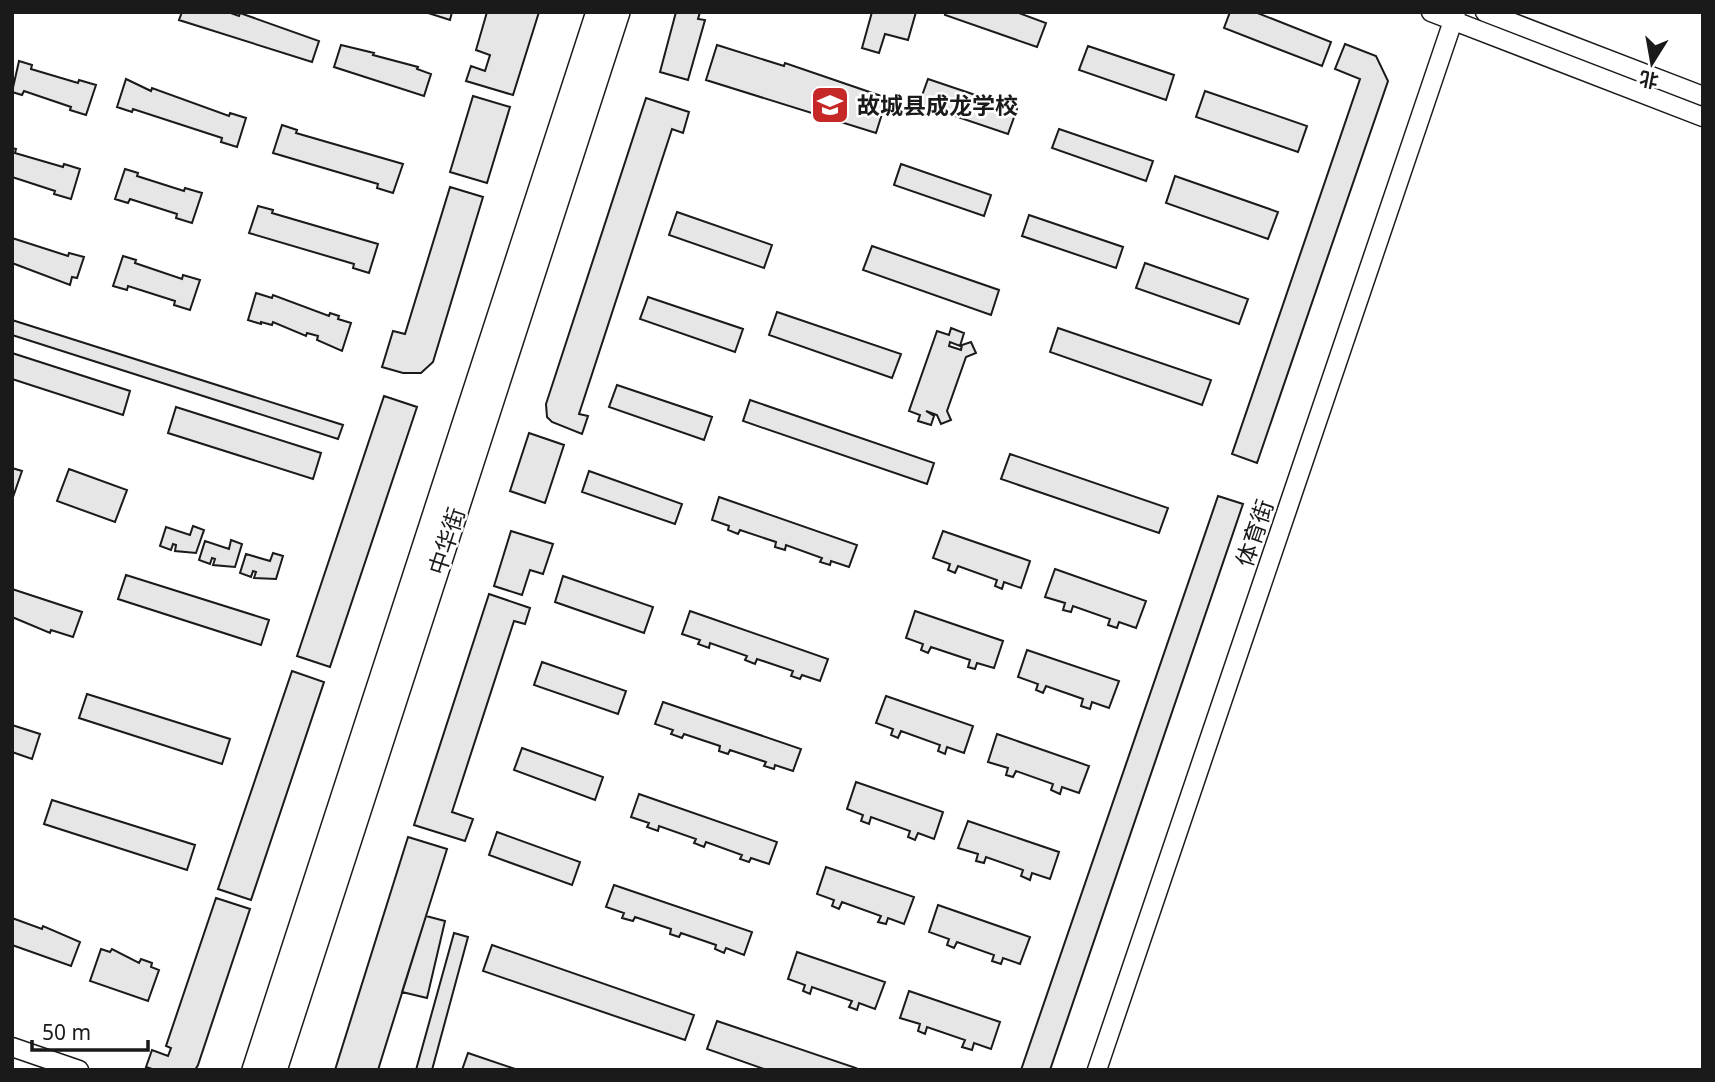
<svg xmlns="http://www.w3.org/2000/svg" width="1715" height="1082" font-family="'Noto Sans','Noto Sans SC',sans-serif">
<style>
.building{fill:#e6e6e6;stroke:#1a1a1a;stroke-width:2}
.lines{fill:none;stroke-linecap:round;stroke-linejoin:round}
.minor-casing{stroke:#1a1a1a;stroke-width:21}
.major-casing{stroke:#1a1a1a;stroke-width:26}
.minor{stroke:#fff;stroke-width:18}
.major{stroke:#fff;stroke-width:23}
.labels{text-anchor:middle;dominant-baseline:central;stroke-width:5;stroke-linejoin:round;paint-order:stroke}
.poi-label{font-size:23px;font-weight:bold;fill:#1a1a1a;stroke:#fff;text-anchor:start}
.street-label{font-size:23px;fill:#1a1a1a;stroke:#fff}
</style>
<rect width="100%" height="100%" fill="#fff"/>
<path class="building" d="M 182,12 L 228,12 L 239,16 L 240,13 L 319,41 L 312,62 L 179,20 Z
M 425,12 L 452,12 L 450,20 Z
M 487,12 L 539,12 L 513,95 L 466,81 L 471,66 L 485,71 L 490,55 L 476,50 Z
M 676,12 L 700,12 L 698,19 L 705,20 L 688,80 L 660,72 Z
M 872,12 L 916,12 L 908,40 L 885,34 L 879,53 L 862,48 Z
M 946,12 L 1016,12 L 1046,23 L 1037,47 L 945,15 Z
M 1230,12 L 1255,12 L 1331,42 L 1322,66 L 1224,28 Z
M 1345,44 L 1376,56 L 1388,81 L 1257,463 L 1232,454 L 1360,79 L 1335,69 Z
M 341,45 L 374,53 L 373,55 L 418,67 L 417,69 L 431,74 L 424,96 L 334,67 Z
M 717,45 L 784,66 L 785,63 L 887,98 L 876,133 L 706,80 Z
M 1088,46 L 1174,75 L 1166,100 L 1079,70 Z
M 19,61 L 32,65 L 31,69 L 78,83 L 79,80 L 96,85 L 86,115 L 70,110 L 71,107 L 24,91 L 22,95 L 12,92 Z
M 126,79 L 151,91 L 152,88 L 229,116 L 230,113 L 246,118 L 237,147 L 221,142 L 222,138 L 133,109 L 132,112 L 117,107 Z
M 928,79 L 1017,109 L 1008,134 L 919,104 Z
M 1205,91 L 1307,126 L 1298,152 L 1196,117 Z
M 473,96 L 510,107 L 487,183 L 450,172 Z
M 646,98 L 689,112 L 683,133 L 672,129 L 579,414 L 588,416 L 582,434 L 552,422 L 547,417 L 546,404 Z
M 282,125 L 297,130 L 296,133 L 403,164 L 393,193 L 377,188 L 378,184 L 273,153 Z
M 1059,129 L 1153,161 L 1146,181 L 1052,148 Z
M 12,148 L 16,149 L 15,153 L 63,167 L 64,164 L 80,169 L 71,199 L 54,194 L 55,191 L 12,177 Z
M 901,164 L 991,195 L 984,216 L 894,185 Z
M 125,169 L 138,173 L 137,176 L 184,191 L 185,188 L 202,193 L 192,223 L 176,218 L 177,214 L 130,199 L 128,203 L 115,199 Z
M 1175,176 L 1278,212 L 1268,239 L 1166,203 Z
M 450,187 L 483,197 L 433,362 L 421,373 L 403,373 L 382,367 L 393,331 L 405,334 Z
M 258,206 L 273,210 L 272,213 L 378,244 L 369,273 L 353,268 L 354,264 L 249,233 Z
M 677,212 L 772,245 L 764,268 L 669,235 Z
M 1029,215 L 1123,247 L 1116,268 L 1022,236 Z
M 12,238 L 68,256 L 69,253 L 84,257 L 77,278 L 72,277 L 70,285 L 12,263 Z
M 872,246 L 999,290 L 991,315 L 863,270 Z
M 123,256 L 136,260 L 135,263 L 182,279 L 183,275 L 200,280 L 190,310 L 174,305 L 175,301 L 128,286 L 127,290 L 113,286 Z
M 1145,263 L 1248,299 L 1239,324 L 1136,288 Z
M 256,293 L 272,298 L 273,295 L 329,316 L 330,313 L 339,316 L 338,319 L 351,323 L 342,351 L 317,340 L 318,336 L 307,333 L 306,336 L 273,322 L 272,325 L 261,322 L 261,324 L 248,320 Z
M 648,297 L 743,329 L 735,352 L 640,319 Z
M 777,312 L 901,354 L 892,378 L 769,335 Z
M 12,320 L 343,425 L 338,439 L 12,335 Z
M 951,328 L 964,333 L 960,346 L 950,342 L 949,346 L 961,350 L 962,345 L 971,342 L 976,353 L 966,357 L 947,411 L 951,420 L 941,424 L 937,415 L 926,411 L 934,416 L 931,425 L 918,421 L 920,415 L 909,411 L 937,331 L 949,335 Z
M 1058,328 L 1211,380 L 1202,405 L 1050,352 Z
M 12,353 L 130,391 L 123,415 L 12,379 Z
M 617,385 L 712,417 L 704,440 L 609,407 Z
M 384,396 L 417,407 L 330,667 L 297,656 Z
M 750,400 L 934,463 L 927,484 L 743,421 Z
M 176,407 L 321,453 L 313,479 L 168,433 Z
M 529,433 L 564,445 L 545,503 L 510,491 Z
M 1010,454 L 1168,508 L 1159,533 L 1001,479 Z
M 12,468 L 22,471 L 13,497 L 12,497 Z
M 69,469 L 127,490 L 115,522 L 57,501 Z
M 589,471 L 682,504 L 675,524 L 582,492 Z
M 1218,496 L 1243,504 L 1050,1070 L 1021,1070 Z
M 719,497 L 857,545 L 849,567 L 831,561 L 830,565 L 820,562 L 822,558 L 786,545 L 785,550 L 775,547 L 776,542 L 740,530 L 738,534 L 728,530 L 729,526 L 712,520 Z
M 193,526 L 204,530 L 196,553 L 175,551 L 176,545 L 173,544 L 171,550 L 160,546 L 166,527 L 190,535 Z
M 511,531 L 553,544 L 543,574 L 530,570 L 522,595 L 494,586 Z
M 943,531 L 1030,561 L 1021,588 L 1004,582 L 1002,589 L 995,586 L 997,580 L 958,566 L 955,573 L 948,570 L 950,564 L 933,558 Z
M 231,540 L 242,544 L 235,567 L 213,565 L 215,559 L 212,558 L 210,564 L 199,560 L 205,541 L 229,549 Z
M 273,553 L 283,556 L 276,579 L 254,578 L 256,572 L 253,571 L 251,577 L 240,573 L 246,554 L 270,561 Z
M 1055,569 L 1146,601 L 1136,628 L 1119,622 L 1117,628 L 1108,625 L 1110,619 L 1073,606 L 1071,612 L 1063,610 L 1065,603 L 1045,597 Z
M 126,575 L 269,620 L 261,645 L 118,599 Z
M 563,576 L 653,607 L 644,633 L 555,602 Z
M 12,589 L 82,612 L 73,637 L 51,630 L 50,633 L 12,617 Z
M 489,594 L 530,608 L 525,624 L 514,621 L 452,812 L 473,819 L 465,841 L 414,825 Z
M 690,611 L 828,659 L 820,681 L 802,675 L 800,679 L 791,676 L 793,671 L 757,659 L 755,664 L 745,660 L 747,656 L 710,643 L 709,648 L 698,644 L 700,640 L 682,634 Z
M 915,611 L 1003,641 L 994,668 L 977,663 L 975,669 L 968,667 L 970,660 L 931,647 L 928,653 L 921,650 L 923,644 L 906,638 Z
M 1027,650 L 1119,681 L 1109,708 L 1092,702 L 1090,709 L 1081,706 L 1083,699 L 1046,686 L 1043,693 L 1036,690 L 1038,684 L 1018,677 Z
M 542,662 L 626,691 L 618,714 L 534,685 Z
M 292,671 L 324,682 L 251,900 L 218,889 Z
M 87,694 L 230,739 L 222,764 L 79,718 Z
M 886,696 L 973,726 L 964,753 L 947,747 L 945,754 L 938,751 L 940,745 L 901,731 L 898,738 L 891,735 L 893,729 L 876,723 Z
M 663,702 L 801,749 L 793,771 L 775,765 L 774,769 L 764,766 L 766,762 L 730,750 L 728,754 L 719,751 L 720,746 L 684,734 L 682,738 L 671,734 L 673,730 L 655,724 Z
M 12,725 L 40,734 L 32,759 L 12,752 Z
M 997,734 L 1089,766 L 1079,793 L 1062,787 L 1060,794 L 1051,790 L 1053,784 L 1016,771 L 1013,777 L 1006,775 L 1008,768 L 988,762 Z
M 522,748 L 603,777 L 595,800 L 514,770 Z
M 856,782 L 943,812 L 934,839 L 918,833 L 915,840 L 908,837 L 910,831 L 871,817 L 869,824 L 861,821 L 863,815 L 847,809 Z
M 639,794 L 777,842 L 769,864 L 751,858 L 749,862 L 740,859 L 742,855 L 706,842 L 704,847 L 694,843 L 696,839 L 659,826 L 658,831 L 647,827 L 649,823 L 631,817 Z
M 52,800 L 195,845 L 187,870 L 44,824 Z
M 968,821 L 1059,852 L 1050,879 L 1032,873 L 1030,880 L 1021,876 L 1023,870 L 986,857 L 984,863 L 976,861 L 978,854 L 958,848 Z
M 497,832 L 580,862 L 572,885 L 489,855 Z
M 408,837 L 447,849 L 426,916 L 378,1070 L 335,1070 Z
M 826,867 L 914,897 L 904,924 L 888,918 L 886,924 L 878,922 L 881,916 L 842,902 L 839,909 L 832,906 L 834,900 L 817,894 Z
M 614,885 L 752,932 L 744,955 L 726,948 L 724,953 L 715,949 L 716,945 L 681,933 L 679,937 L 670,934 L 671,929 L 635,917 L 633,921 L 622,918 L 624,913 L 606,907 Z
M 216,898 L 250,909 L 198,1065 L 195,1070 L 155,1070 L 146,1067 L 152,1050 L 168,1056 L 171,1048 L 166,1046 Z
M 938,905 L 1030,937 L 1020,964 L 1003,958 L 1001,964 L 992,961 L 994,955 L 957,942 L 954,948 L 947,945 L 949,939 L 929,932 Z
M 426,916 L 445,921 L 427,998 L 402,992 Z
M 12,918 L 42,929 L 43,926 L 80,942 L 71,966 L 12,945 Z
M 454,933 L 468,937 L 432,1070 L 416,1070 Z
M 492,945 L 694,1015 L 685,1040 L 483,971 Z
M 101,949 L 110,952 L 112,949 L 139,963 L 141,959 L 152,963 L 151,967 L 159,970 L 148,1001 L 90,981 Z
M 797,952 L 885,982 L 875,1009 L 859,1003 L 857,1010 L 849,1007 L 852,1001 L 812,987 L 810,994 L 803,991 L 805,985 L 788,979 Z
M 909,991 L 1000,1022 L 991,1049 L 974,1043 L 972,1050 L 962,1047 L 965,1040 L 927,1027 L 925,1034 L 918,1031 L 920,1024 L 900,1018 Z
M 717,1021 L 856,1068 L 855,1070 L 767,1070 L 707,1049 Z
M 468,1053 L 518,1070 L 462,1070 Z"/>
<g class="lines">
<defs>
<path id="minor" d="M 1431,12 L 1703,117
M 1485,12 L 1703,96
M 12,1047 L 79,1070
M 1097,1070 L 1456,12"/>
<path id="major" d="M 254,1070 L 598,12
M 275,1070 L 618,12"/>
</defs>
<use href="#minor" class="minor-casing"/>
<use href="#major" class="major-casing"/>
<use href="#minor" class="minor"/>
<use href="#major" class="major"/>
</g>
<defs>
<symbol id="school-square" viewBox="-11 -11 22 22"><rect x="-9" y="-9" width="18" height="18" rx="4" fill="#c62828" stroke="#fff"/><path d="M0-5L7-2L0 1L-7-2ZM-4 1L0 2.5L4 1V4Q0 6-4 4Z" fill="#fff"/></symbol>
</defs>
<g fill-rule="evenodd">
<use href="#school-square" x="808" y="83" width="44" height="44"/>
</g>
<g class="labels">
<g class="poi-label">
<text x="857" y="105">故城县成龙学校</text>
</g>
<g class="street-label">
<text transform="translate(1254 533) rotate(-71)">体育街</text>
<text transform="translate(446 541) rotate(-72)">中华街</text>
</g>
</g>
<rect width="1715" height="1082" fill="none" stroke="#1a1a1a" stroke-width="28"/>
<g transform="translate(1652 63) rotate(191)" stroke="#ffffff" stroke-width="5" paint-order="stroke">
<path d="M0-5L12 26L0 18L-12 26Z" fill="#1a1a1a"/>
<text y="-10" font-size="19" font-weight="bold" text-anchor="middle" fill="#1a1a1a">北</text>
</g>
<path d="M32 1040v10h116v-10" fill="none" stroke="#1a1a1a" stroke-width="3.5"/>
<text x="42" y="1040" font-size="21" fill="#1a1a1a" stroke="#ffffff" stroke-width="5" paint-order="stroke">50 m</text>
</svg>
